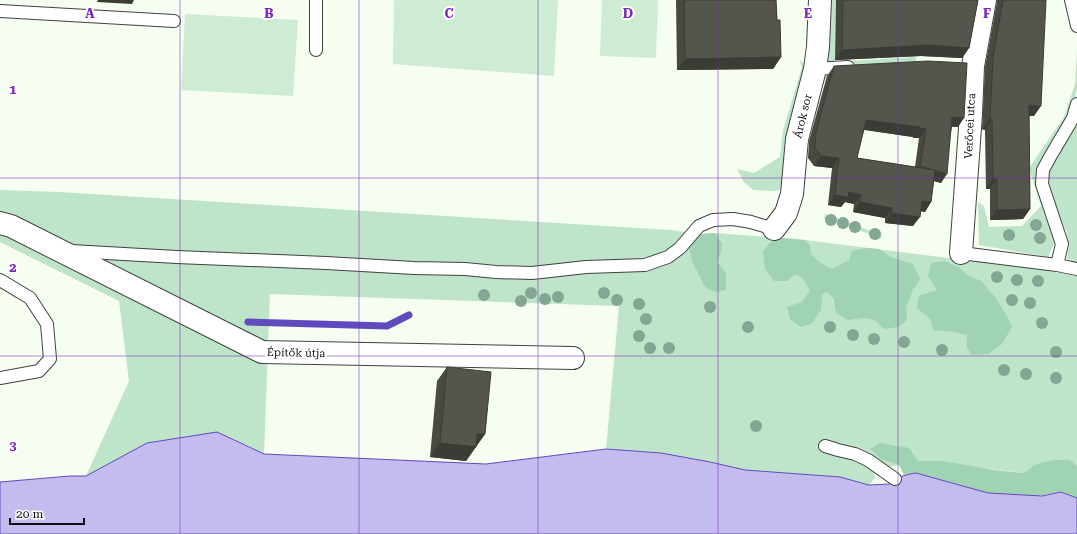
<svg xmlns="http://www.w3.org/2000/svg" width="1077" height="534" font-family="'Roboto Serif',serif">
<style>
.green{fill:#bee4c9}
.forest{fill:#9fd3b1}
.pitch{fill:#ceecd3}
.water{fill:#c4bbef;stroke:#614abe}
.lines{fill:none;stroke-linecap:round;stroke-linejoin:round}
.stream{stroke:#614abe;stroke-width:7}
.lane-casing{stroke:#414141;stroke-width:14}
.street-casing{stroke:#414141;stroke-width:24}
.lane{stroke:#fff;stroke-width:12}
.street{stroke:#fff;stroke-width:22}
.tree{fill:#84a694}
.wall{fill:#484941;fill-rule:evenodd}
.shaded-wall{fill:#3b3c35}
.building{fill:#54554c;stroke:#3b3c35}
.grid{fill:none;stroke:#7b2cbf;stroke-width:1;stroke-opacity:0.55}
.labels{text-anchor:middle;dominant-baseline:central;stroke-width:4;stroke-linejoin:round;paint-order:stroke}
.street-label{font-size:11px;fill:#0e0e0e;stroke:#fff}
.grid-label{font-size:13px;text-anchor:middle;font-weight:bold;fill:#7b2cbf;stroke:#fff;stroke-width:4;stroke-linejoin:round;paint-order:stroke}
</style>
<rect width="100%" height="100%" fill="#f6fdf1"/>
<path class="green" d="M 829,0 L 836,0 L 835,62 L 915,57 L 920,69 L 900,69 L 827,75 L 809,123 Z
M 992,0 L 1000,0 L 986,53 L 987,117 L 980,116 L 982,52 Z
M 1077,50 L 1077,90 L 1068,120 L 1039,166 L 1056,235 L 1054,244 L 1048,257 L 979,245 L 978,202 L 984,206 L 989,227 L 1022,226 L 1041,206 L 1029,168 L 1064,117 L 1075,84 Z
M 799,60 L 805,64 L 807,70 L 785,179 L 779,190 L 773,191 L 753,190 L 744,182 L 737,169 L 754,173 L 780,157 L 783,131 L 802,67 Z
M 1077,118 L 1077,261 L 1067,259 L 1069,244 L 1066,230 L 1058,218 L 1048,185 L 1048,170 Z
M 0,190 L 59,192 L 671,230 L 699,234 L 715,233 L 805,240 L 1044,270 L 1077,276 L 1077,466 L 1070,460 L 1034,465 L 1024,473 L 918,461 L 874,470 L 875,478 L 869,485 L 840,477 L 745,470 L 710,462 L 661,453 L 606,449 L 619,306 L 270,294 L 264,454 L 217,432 L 147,443 L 86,476 L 129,381 L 119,301 L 0,242 Z
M 825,214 L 882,235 L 881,238 L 824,219 Z"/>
<path class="forest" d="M 715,233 L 722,243 L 721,252 L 717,262 L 726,273 L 726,290 L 716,292 L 705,287 L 692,261 L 689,248 L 699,234 Z
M 784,238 L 805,240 L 810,246 L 811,254 L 818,261 L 831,269 L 849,260 L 852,251 L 866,248 L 879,249 L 891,257 L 913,264 L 920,279 L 913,290 L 906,307 L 907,320 L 898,327 L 884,329 L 875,320 L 863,318 L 847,320 L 836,313 L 834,299 L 827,292 L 822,294 L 821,310 L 811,324 L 801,327 L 790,319 L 787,307 L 802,302 L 810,291 L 803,278 L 795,274 L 787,281 L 774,281 L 765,269 L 763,251 L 771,242 Z
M 944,261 L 959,267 L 967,275 L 981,281 L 995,297 L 1008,318 L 1012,327 L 1002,344 L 988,354 L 972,355 L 967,348 L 967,335 L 955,332 L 933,330 L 931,320 L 917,308 L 919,296 L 937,290 L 928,276 L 931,263 Z
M 880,443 L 909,448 L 918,461 L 943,461 L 994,470 L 1024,473 L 1034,465 L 1053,460 L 1070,460 L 1077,466 L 1077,498 L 1061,492 L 1038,496 L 988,493 L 917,473 L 904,475 L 899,465 L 881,459 L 870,449 Z"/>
<path class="pitch" d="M 394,0 L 558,0 L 554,76 L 393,64 Z
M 602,0 L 658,0 L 656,58 L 600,56 Z
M 185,14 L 298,20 L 293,96 L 181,90 Z"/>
<path class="water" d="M 217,432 L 264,454 L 486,464 L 606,449 L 661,453 L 710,462 L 745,470 L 840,477 L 869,485 L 890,484 C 897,476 906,475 916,473 L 988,493 L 1042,496 L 1061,492 L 1077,498 L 1077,534 L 0,534 L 0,482 L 70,476 L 86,476 L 147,443 Z"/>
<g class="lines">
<path class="stream" d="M 248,322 L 387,326 L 409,315"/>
<defs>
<path id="lane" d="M 1071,0 L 1077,26
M 0,11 L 174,21
M 316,50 L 316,0
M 815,69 L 848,67
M 71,251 L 177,257 L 326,263 L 414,268 L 465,269 L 496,272 L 532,273 L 586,267 L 645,265 L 668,257 L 680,248 L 699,226 L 713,220 L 733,219 L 751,222 L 774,229
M 961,253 L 1057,265 L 1077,269
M 1057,265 L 1062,244 L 1042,184 L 1043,170 L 1050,157 L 1073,118 L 1077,104
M 0,280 L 30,298 L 47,324 L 50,359 L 39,371 L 0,378
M 825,446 L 838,450 L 855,454 L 868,460 L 895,479"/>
<path id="street" d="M 0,223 L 11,226 L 262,352 L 573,358
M 774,229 L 786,213 L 792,194 L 797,139 L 815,69 L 818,47 L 820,0
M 961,253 L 971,114 L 973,66 L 985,0"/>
</defs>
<use href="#lane" class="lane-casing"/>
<use href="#street" class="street-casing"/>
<use href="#lane" class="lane"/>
<use href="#street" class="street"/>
</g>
<g class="tree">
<circle cx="831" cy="220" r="6"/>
<circle cx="843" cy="223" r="6"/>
<circle cx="1036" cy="225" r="6"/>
<circle cx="855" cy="227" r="6"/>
<circle cx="875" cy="234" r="6"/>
<circle cx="1009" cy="235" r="6"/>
<circle cx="1040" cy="238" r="6"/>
<circle cx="997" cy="277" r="6"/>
<circle cx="1017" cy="280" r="6"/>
<circle cx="1038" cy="281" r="6"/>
<circle cx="531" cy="293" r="6"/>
<circle cx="604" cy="293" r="6"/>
<circle cx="484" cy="295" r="6"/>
<circle cx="558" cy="297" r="6"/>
<circle cx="545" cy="299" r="6"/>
<circle cx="617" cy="300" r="6"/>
<circle cx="1012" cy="300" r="6"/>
<circle cx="521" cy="301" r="6"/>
<circle cx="1030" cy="303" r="6"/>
<circle cx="639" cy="304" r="6"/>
<circle cx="710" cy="307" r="6"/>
<circle cx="646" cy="319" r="6"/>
<circle cx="1042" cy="323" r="6"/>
<circle cx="748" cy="327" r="6"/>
<circle cx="830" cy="327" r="6"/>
<circle cx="853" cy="335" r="6"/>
<circle cx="639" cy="336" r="6"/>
<circle cx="874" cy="339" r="6"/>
<circle cx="904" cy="342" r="6"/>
<circle cx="650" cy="348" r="6"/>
<circle cx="669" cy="348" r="6"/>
<circle cx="942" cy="350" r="6"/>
<circle cx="1056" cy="352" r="6"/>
<circle cx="1004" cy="370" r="6"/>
<circle cx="1026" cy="374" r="6"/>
<circle cx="1056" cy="378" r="6"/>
<circle cx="756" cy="426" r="6"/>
</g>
<path class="wall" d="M 676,0 L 776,0 L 777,20 L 781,57 L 773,69 L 677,70 Z
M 836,0 L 978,0 L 969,48 L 962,58 L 921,56 L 835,60 Z
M 997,0 L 1046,0 L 1034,116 L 1029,116 L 1030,209 L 1023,219 L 990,220 L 990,189 L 986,189 L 985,130 L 982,129 L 985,67 L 997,2 Z
M 834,66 L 958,127 L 952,127 L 941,183 L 934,181 L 931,202 L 925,212 L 920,211 L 913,226 L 885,223 L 885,218 L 853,212 L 854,204 L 845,202 L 841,207 L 828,205 L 832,168 L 814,166 L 808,158 L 809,141 L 827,76 ZM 864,130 L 913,137 L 913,138 L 919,138 L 915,167 L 857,158 Z
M 447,367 L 485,434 L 466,461 L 430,457 L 437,381 Z"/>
<path class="shaded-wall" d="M 98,0 L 134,0 L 132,4 L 97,2 Z
M 928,45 L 969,48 L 962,58 L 921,56 L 835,60 L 842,50 Z
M 781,57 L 773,69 L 677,70 L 685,59 Z
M 1029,105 L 1041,106 L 1034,116 L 1022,115 Z
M 952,117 L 964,118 L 958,127 L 946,126 Z
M 990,119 L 992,119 L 985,130 L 982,129 Z
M 866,120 L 920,127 L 913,137 L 860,129 Z
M 920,128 L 926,129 L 919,138 L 913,138 Z
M 821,156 L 839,158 L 832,168 L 814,166 Z
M 920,166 L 947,174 L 941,183 L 913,175 Z
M 993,179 L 997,179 L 990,189 L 986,189 Z
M 849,192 L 861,195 L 854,204 L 845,202 L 841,207 L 828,205 L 835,195 Z
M 922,201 L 931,202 L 925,212 L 915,210 Z
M 860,202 L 892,208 L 885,218 L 853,212 Z
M 1030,209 L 1023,219 L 990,220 L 997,210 Z
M 891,213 L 920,217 L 913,226 L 885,223 Z
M 477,434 L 485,434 L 466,461 L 430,457 L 440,443 Z"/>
<path class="building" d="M 684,0 L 776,0 L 777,20 L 780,20 L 781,57 L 685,59 Z
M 843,0 L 978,0 L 969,48 L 928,45 L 842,50 Z
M 1003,0 L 1046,0 L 1041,106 L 1029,105 L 1030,209 L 997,210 L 997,179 L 993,179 L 992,119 L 990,119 L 993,57 Z
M 928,61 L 967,63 L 964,118 L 952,117 L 947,174 L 920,166 L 926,129 L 920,128 L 920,127 L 866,120 L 857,158 L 935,170 L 931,202 L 922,201 L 920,217 L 891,213 L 892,208 L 860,202 L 861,195 L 849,192 L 848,197 L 835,195 L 839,158 L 821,156 L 815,148 L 816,132 L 834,66 Z
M 447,367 L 491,372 L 485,434 L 477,434 L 476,447 L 440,443 Z"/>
<path class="grid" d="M 180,0 L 180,534M 359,0 L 359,534M 538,0 L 538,534M 718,0 L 718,534M 898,0 L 898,534M 0,178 L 1077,178M 0,356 L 1077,356"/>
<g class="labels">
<g class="street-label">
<text transform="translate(803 116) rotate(-76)">Árok sor</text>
<text transform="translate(970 126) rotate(-87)">Verőcei utca</text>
<text transform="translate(296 353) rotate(1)">Építők útja</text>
</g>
</g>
<g class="grid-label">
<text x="90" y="18">A</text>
<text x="269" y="18">B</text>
<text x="449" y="18">C</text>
<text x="628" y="18">D</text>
<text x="808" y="18">E</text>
<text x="987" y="18">F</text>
<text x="13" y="94">1</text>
<text x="13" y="272">2</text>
<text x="13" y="450">3</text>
</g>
<path d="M10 518v6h74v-6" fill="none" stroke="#0e0e0e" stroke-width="2"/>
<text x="16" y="518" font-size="12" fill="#0e0e0e" stroke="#ffffff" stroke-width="3" paint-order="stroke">20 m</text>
</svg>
